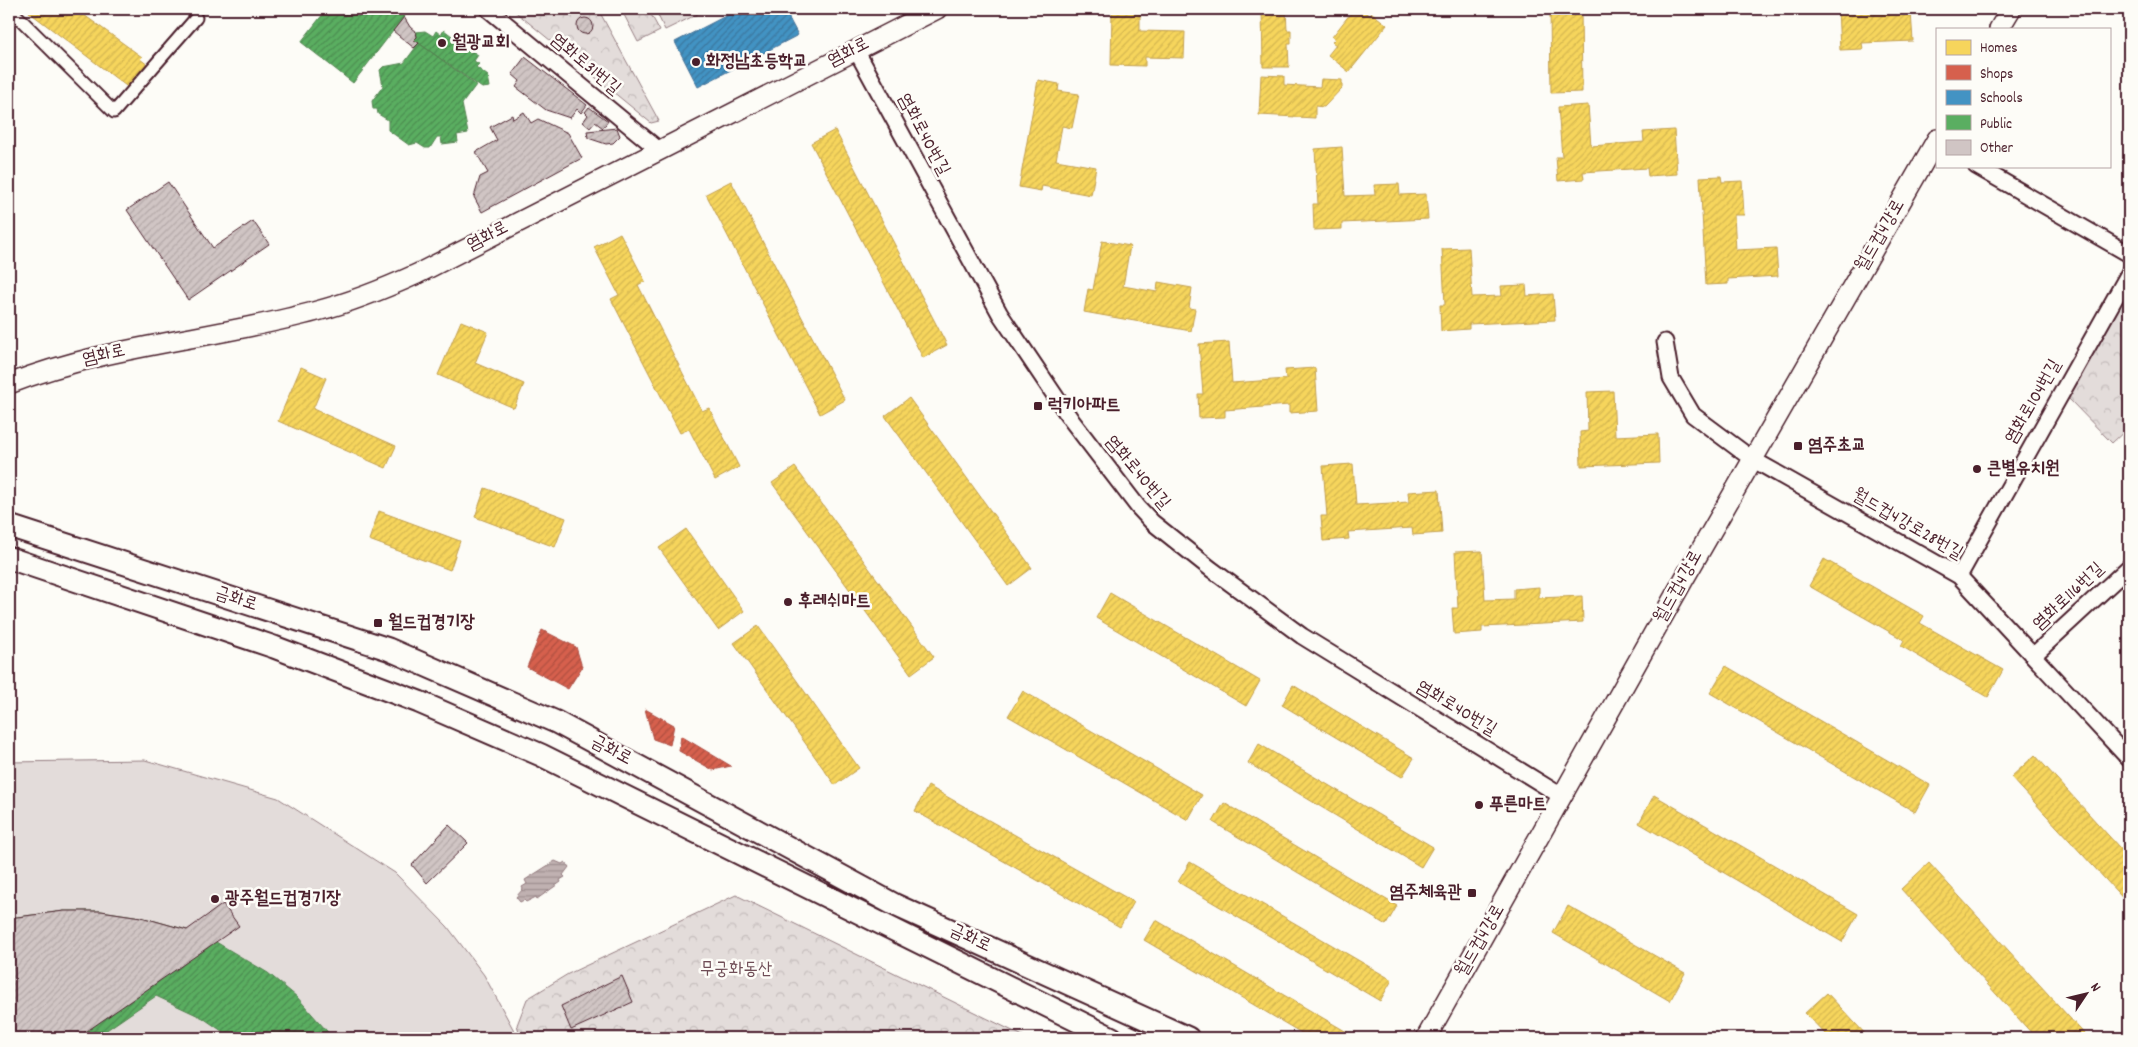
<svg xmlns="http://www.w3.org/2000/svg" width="2138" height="1047" font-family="Dekko,'Poor Story',sans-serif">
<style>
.park{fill:url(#park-crowns);stroke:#967e82}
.pitch{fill:#e3dcda;stroke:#967e82}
.water{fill:url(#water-rules);stroke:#91777b}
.homes{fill:url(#homes-hatch);stroke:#c29e4d}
.shops{fill:url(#shops-hatch);stroke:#ac4c43}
.schools{fill:url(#schools-hatch);stroke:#457095}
.public{fill:url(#public-hatch);stroke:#558351}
.building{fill:url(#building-hatch);stroke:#4a1f2b}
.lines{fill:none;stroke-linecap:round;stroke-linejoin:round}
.pedestrian-casing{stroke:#4a1f2b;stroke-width:15}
.minor-casing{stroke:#4a1f2b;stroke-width:19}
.tertiary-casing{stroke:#4a1f2b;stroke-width:22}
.secondary-casing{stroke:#4a1f2b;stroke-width:25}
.pedestrian{stroke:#fdfcf7;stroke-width:11}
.minor{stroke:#fdfcf7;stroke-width:15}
.tertiary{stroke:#fdfcf7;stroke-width:19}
.secondary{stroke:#fdfcf7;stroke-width:21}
.poi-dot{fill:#4a1f2b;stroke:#fdfcf7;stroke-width:2}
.labels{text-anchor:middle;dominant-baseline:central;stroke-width:5;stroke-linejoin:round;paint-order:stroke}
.poi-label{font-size:18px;font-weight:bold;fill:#4a1f2b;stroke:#fdfcf7;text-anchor:start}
.street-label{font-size:18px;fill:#4a1f2b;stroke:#fdfcf7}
.park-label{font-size:18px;fill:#704e57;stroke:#fdfcf7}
</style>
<defs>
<pattern id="park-crowns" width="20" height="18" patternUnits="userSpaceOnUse" patternTransform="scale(1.25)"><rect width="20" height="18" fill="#e3dcda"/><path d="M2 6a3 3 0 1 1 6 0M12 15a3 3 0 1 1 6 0" fill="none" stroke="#c4bcbb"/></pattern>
<pattern id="water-rules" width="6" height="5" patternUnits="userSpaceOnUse" patternTransform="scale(1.25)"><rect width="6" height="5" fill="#c0b1b1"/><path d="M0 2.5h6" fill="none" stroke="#9e8f90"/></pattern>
<pattern id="homes-hatch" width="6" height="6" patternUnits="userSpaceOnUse" patternTransform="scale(1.25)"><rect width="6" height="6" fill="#f6d55c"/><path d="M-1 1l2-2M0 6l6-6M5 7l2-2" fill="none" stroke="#d4b650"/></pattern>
<pattern id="shops-hatch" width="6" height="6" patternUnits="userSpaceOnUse" patternTransform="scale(1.25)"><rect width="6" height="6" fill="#d6604d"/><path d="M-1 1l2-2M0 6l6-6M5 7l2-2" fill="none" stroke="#b04f40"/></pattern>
<pattern id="schools-hatch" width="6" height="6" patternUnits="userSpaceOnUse" patternTransform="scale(1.25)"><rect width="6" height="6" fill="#4393c3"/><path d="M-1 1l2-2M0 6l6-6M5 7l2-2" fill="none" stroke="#3a779f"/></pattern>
<pattern id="public-hatch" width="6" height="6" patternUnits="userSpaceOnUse" patternTransform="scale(1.25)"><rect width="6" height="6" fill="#5aae61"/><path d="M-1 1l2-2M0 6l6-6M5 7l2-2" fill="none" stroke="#4c8d50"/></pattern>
<pattern id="building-hatch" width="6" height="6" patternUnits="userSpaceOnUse" patternTransform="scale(1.25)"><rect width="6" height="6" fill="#d0c5c4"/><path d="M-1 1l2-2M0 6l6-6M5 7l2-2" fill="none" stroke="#b4a9a9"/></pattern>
</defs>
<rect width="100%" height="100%" fill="#fdfcf7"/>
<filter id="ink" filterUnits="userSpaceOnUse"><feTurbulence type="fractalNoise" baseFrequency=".02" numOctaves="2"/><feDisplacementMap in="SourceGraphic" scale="10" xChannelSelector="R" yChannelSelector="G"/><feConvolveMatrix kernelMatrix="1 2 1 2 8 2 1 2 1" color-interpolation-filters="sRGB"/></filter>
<g filter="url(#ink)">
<path class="park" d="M 512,9 L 598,9 L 659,121 L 651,123 Z
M 621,9 L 648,9 L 660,31 L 638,42 Z
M 2129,282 L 2129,427 L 2112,443 L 2067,397 Z
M 736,895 L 1027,1038 L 521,1038 L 517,1025 L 527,999 L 568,974 Z"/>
<path class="pitch" d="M 655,9 L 708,9 L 665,30 Z
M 145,760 L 278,798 L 395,873 L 447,926 L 484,975 L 518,1038 L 9,1038 L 9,762 Z"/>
<path class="water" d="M 555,861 L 562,864 L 565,862 L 569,867 L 563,875 L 565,877 L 560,880 L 561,882 L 537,899 L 536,897 L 526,902 L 524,900 L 520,902 L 516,897 L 523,889 L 522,887 L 527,884 L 525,880 Z"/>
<path class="homes" d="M 29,9 L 80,9 L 85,13 L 84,15 L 142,57 L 140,59 L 148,65 L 130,89 L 29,12 Z
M 1112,9 L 1140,9 L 1140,31 L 1185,32 L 1184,58 L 1145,57 L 1145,66 L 1111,65 Z
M 1262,9 L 1286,9 L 1287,30 L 1291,30 L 1291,44 L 1288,44 L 1289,67 L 1263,67 Z
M 1354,9 L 1361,9 L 1370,16 L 1372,13 L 1387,25 L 1349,72 L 1328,55 L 1336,45 L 1332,42 L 1335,39 L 1332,37 Z
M 1550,9 L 1581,9 L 1582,92 L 1551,93 Z
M 1838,9 L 1870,9 L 1870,14 L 1911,12 L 1913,41 L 1862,43 L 1863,49 L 1840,50 Z
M 1261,75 L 1284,76 L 1284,85 L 1320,87 L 1321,79 L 1342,80 L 1342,88 L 1324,107 L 1315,106 L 1315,118 L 1259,115 Z
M 1038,80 L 1059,84 L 1058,91 L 1079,94 L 1072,128 L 1062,126 L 1056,160 L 1096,167 L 1091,195 L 1042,186 L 1041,191 L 1019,187 Z
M 1588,105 L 1591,146 L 1644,142 L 1643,132 L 1674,130 L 1677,174 L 1648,176 L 1647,168 L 1583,172 L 1584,179 L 1558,181 L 1556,157 L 1562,157 L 1558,107 Z
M 835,130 L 947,345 L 923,358 L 811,143 Z
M 1342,147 L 1345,196 L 1375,195 L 1374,185 L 1399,184 L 1400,195 L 1426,194 L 1428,219 L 1342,223 L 1342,229 L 1314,230 L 1313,204 L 1318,204 L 1315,149 Z
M 1721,176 L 1722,182 L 1742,181 L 1744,215 L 1734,215 L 1736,250 L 1776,248 L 1778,276 L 1728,279 L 1728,284 L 1706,285 L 1700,177 Z
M 731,181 L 845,400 L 820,414 L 706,194 Z
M 620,233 L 645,281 L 638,285 L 702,411 L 709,408 L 739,467 L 715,480 L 689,429 L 680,433 L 611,299 L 619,295 L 594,247 Z
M 1102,241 L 1130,246 L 1123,286 L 1157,292 L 1158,282 L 1192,288 L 1189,308 L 1195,309 L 1191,331 L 1084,312 L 1088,289 L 1093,290 Z
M 1469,248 L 1472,297 L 1502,296 L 1501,286 L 1526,285 L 1527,296 L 1553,294 L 1555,320 L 1469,324 L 1469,329 L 1441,331 L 1440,305 L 1445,305 L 1442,249 Z
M 461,321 L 488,332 L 475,363 L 524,384 L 514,408 L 438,375 Z
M 1229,342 L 1232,383 L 1286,379 L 1285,370 L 1315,368 L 1318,411 L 1289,413 L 1289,405 L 1225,410 L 1225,417 L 1199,418 L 1198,394 L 1203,394 L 1199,344 Z
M 301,367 L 326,378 L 313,409 L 396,446 L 386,468 L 278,421 Z
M 1613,391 L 1615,436 L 1658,434 L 1659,463 L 1581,466 L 1580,432 L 1588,431 L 1587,392 Z
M 909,398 L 1032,568 L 1008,586 L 885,416 Z
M 1353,464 L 1356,505 L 1409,502 L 1408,492 L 1439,490 L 1442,533 L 1413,535 L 1412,528 L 1348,532 L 1349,539 L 1323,541 L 1321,516 L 1327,516 L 1323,466 Z
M 795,467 L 934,657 L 911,674 L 772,483 Z
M 485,488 L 566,518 L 555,547 L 475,517 Z
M 379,511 L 460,541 L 450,570 L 369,540 Z
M 686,529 L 744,611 L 718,630 L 659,548 Z
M 1482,551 L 1485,600 L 1514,599 L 1514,589 L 1539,587 L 1539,598 L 1582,596 L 1583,622 L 1482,627 L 1482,632 L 1454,634 L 1452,608 L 1458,608 L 1455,552 Z
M 1824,559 L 1924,616 L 1920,623 L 2003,670 L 1988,697 L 1901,646 L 1904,640 L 1809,586 Z
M 1110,593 L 1260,681 L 1246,706 L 1096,618 Z
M 758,626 L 859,768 L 835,785 L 734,643 Z
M 1726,666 L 1930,785 L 1915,812 L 1710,693 Z
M 1293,685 L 1414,758 L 1402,777 L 1282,705 Z
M 1023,691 L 1202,795 L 1188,820 L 1008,716 Z
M 1259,744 L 1433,847 L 1421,867 L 1248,763 Z
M 2035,755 L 2129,858 L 2129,905 L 2011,777 Z
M 928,786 L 1134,902 L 1120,927 L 915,811 Z
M 1654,795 L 1858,914 L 1842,942 L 1639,823 Z
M 1224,803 L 1397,906 L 1386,925 L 1213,822 Z
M 1190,862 L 1392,980 L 1380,1001 L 1178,882 Z
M 1929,863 L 2088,1038 L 2036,1038 L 1901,889 Z
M 1568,906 L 1685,973 L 1670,1001 L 1553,933 Z
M 1156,920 L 1357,1038 L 1310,1038 L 1144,940 Z
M 1827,993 L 1869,1038 L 1829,1038 L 1805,1013 Z"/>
<path class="shops" d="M 542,630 L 576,647 L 582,667 L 568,689 L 527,667 Z
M 645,709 L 674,725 L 670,745 L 653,739 Z
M 681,736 L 731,766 L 713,770 L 679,751 Z"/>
<path class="schools" d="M 739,9 L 784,9 L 798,35 L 698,87 L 675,42 Z"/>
<path class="public" d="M 327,9 L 410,9 L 353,83 L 301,42 Z
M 444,30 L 452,36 L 450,39 L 470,53 L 472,51 L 478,55 L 474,61 L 479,64 L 476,67 L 488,76 L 490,87 L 482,88 L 414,40 L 417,37 L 416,32 L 425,31 L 433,36 L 436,31 L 441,35 Z
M 419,43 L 476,85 L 462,104 L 468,133 L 457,135 L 458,142 L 442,144 L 441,137 L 437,137 L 430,148 L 425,148 L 417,143 L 409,145 L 388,130 L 388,120 L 378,114 L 377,109 L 373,109 L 372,101 L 383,86 L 380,70 L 383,67 L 404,63 Z
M 64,911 L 101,911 L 141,917 L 187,930 L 216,942 L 268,973 L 297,997 L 333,1038 L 232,1038 L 203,1018 L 156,996 L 95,1038 L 9,1038 L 9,918 Z"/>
<path class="building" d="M 404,17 L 410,27 L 416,32 L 417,37 L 414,40 L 419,43 L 414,48 L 393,31 Z
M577 26a8 8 0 1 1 16 0a8 8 0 1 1-16 0Z
M 525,57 L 587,105 L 581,113 L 577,109 L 570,118 L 546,110 L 516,87 L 520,81 L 512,74 Z
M 589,107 L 608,121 L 603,128 L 595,122 L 590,128 L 583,122 L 588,115 L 585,112 Z
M 524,112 L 531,123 L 538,119 L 568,133 L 582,158 L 482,212 L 474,197 L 480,177 L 488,173 L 476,152 L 497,140 L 490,127 L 512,115 L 513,119 Z
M 617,128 L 620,136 L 613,143 L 606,144 L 588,138 L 587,131 Z
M 168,182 L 213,248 L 253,221 L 269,244 L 188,300 L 127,210 Z
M 449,825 L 468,843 L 427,883 L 412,865 Z
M 223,904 L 239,926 L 77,1038 L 9,1038 L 9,918 L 64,911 L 101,911 L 141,917 L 187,930 Z
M 622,976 L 633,1002 L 571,1030 L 561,1006 Z"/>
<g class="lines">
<defs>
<path id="pedestrian" d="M 10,9 L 114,112 L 196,18"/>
<path id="minor" d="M 488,9 L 659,150
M 856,50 L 1000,314 L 1072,421 L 1138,507 L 1152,522 L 1211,569 L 1302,636 L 1563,797
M 1976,166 L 2129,254
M 1665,342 L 1671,378 L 1693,415 L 1752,459 L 1959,576 L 2129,759
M 1959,576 L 2129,273
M 2034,655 L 2129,567"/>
<path id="tertiary" d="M 1999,29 L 2011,9
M 9,384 C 108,345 215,339 317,311 C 352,302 384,289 417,274 L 937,9
M 1426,1038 L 1684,579 L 1937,139"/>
<path id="secondary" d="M 9,526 L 388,649 L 556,722 L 895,905 L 1188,1038
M 9,558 L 274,647 L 419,702 L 541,755 L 1112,1038"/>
</defs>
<use href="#pedestrian" class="pedestrian-casing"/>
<use href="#minor" class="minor-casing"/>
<use href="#tertiary" class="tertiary-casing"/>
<use href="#secondary" class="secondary-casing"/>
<use href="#pedestrian" class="pedestrian"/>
<use href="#minor" class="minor"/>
<use href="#tertiary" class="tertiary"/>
<use href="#secondary" class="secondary"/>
</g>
</g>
<g class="poi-dot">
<circle cx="442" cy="43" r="5"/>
<circle cx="696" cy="62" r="5"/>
<rect x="1033" y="401" width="10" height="10" rx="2.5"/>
<rect x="1793" y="441" width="10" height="10" rx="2.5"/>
<circle cx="1977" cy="469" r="5"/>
<circle cx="788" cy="602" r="5"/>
<rect x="373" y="618" width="10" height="10" rx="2.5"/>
<circle cx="1479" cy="805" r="5"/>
<rect x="1467" y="888" width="10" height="10" rx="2.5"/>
<circle cx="215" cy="899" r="5"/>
</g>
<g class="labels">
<g class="poi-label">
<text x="452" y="43">월광교회</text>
<text x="706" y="62">화정남초등학교</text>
<text x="1048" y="406">럭키아파트</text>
<text x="1808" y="446">염주초교</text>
<text x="1987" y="469">큰별유치원</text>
<text x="798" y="602">후레쉬마트</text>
<text x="388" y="623">월드컵경기장</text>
<text x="1489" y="805">푸른마트</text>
<text x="1462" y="893" text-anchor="end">염주체육관</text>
<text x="225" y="899">광주월드컵경기장</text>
</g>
<g class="street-label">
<text transform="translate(849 53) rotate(-27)">염화로</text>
<text transform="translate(585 65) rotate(40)">염화로31번길</text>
<text transform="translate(923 135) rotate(62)">염화로40번길</text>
<text transform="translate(1881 236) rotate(-60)">월드컵4강로</text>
<text transform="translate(488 237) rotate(-27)">염화로</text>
<text transform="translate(104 356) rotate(-13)">염화로</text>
<text transform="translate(2034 402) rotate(-60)">염화로104번길</text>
<text transform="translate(1137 473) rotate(50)">염화로40번길</text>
<text transform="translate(1907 525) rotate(30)">월드컵4강로28번길</text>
<text transform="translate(1679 587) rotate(-61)">월드컵4강로</text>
<text transform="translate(2069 597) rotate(-43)">염화로116번길</text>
<text transform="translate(236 600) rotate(18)">금화로</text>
<text transform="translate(1456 709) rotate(31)">염화로40번길</text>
<text transform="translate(611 751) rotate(28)">금화로</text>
<text transform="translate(970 939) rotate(25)">금화로</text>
<text transform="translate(1481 941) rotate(-60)">월드컵4강로</text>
</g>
<g class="park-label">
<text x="736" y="970">무궁화동산</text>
</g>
</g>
<rect width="2138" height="1047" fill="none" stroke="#fdfcf7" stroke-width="30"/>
<rect x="15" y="15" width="2108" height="1017" fill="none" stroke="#4a1f2b" stroke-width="2" filter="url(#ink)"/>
<rect x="1936" y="28" width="175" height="140" fill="#fdfcf7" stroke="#b5a4a5"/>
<rect x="1946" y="40" width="25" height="15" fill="#f6d55c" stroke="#b5a4a5"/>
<text x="1980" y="52" font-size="15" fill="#4a1f2b">Homes</text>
<rect x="1946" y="65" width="25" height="15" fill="#d6604d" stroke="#b5a4a5"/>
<text x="1980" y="78" font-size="15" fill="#4a1f2b">Shops</text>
<rect x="1946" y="90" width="25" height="15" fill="#4393c3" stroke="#b5a4a5"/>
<text x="1980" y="102" font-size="15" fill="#4a1f2b">Schools</text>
<rect x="1946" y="115" width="25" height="15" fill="#5aae61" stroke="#b5a4a5"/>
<text x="1980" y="128" font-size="15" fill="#4a1f2b">Public</text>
<rect x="1946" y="140" width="25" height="15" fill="#d0c5c4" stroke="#b5a4a5"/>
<text x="1980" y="152" font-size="15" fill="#4a1f2b">Other</text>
<g transform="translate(2086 994) rotate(55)" stroke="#fdfcf7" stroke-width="4" paint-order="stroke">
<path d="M0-4L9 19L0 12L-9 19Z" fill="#4a1f2b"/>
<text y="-8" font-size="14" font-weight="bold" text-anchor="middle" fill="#4a1f2b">N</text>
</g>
</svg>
